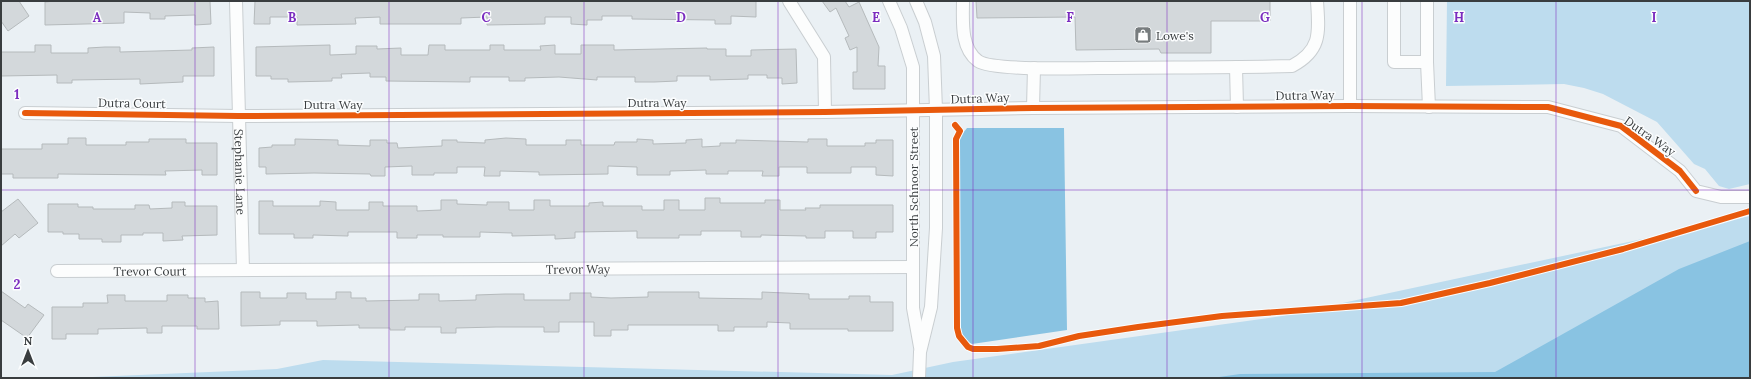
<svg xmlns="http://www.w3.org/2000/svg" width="1751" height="379" font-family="Lora,serif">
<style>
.green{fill:#bddcee}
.water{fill:#89c3e2}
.building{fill:#d3d8db;stroke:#b5babc}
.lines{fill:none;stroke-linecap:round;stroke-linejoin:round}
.minor-casing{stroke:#c9ced1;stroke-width:14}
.minor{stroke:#fcfdfd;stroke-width:12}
.cycleway-casing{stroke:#fbfdfe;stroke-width:8}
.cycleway{stroke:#e8590c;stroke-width:6}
.grid{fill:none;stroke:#7b2cbf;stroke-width:1;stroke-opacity:0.55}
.labels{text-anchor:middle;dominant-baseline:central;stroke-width:3;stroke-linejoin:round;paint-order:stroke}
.poi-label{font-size:12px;fill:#393d3f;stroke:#fbfdfe;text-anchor:start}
.street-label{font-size:12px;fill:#393d3f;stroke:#fbfdfe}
.grid-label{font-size:13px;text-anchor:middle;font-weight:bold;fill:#7b2cbf;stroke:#fbfdfe;stroke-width:3;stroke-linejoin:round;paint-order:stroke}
</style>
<rect width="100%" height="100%" fill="#eaf0f4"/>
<path class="green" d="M 1447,1 L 1750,1 L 1750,184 L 1729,189 L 1719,186 L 1705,169 L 1694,164 L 1657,122 L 1603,94 L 1584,88 L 1564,84 L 1446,86 Z
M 1750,216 L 1750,378 L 69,378 L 277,369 L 323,360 L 892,375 L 953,362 L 1282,316 Z"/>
<path class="water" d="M 967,128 L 1064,128 L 1067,330 L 972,344 L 965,340 L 960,330 L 960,137 Z
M 1750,241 L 1750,378 L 1212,378 L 1240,374 L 1495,372 L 1679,269 Z"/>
<path class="building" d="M 1,1 L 19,1 L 29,16 L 8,31 L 1,21 Z
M 55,1 L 210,1 L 211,24 L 195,25 L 195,15 L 165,16 L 165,19 L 150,19 L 150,13 L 124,12 L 124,23 L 45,25 L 45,2 Z
M 255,1 L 756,1 L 756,17 L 731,16 L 731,24 L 715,24 L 715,20 L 632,19 L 632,16 L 602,16 L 602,20 L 587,20 L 587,25 L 571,24 L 571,17 L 545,17 L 545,24 L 487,25 L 487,17 L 461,18 L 461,24 L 380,24 L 380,17 L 355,18 L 356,24 L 297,25 L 297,17 L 270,17 L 270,24 L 254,24 Z
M 822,1 L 845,1 L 849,7 L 859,2 L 879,47 L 878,66 L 885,66 L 885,89 L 853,89 L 853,72 L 857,72 L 857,47 L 850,50 L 845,38 L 849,36 L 836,8 L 830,12 Z
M 976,1 L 1270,1 L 1270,21 L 1211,21 L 1211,53 L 1161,53 L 1159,49 L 1076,50 L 1075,17 L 977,18 Z
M 35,45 L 51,45 L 51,53 L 88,53 L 88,48 L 105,47 L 120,47 L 120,52 L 192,50 L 192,48 L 214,47 L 214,76 L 183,76 L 183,82 L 140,84 L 140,79 L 72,80 L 72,83 L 57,83 L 57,75 L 1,76 L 1,52 L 35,52 Z
M 330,45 L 330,55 L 356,54 L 356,46 L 377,46 L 377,49 L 401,48 L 401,55 L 428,55 L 429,45 L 445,45 L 445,50 L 490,50 L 490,45 L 504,45 L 504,50 L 541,50 L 540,46 L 555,45 L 555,54 L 581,54 L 581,45 L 614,45 L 614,50 L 707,48 L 707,49 L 726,49 L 726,56 L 751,56 L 751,50 L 796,49 L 797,83 L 782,84 L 782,78 L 767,78 L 767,75 L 748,75 L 748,79 L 710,80 L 710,76 L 677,76 L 677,81 L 654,82 L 635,82 L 635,77 L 597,77 L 597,80 L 559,77 L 525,78 L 525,81 L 509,81 L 509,77 L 470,77 L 470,82 L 386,81 L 386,77 L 370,77 L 370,73 L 341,74 L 342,78 L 332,78 L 332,81 L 288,82 L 288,79 L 271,79 L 271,76 L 256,76 L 256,47 Z
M 68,138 L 86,138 L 86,145 L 126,145 L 126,142 L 149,142 L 149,139 L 186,139 L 186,143 L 217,143 L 217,175 L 202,175 L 202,170 L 165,171 L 166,175 L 58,174 L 58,178 L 13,178 L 13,174 L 1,174 L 1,149 L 42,149 L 42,144 L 68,144 Z
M 506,138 L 526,139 L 526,145 L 566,145 L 566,140 L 581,140 L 581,145 L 614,145 L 615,142 L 637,142 L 637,139 L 653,140 L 653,144 L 686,143 L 686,140 L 702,139 L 702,147 L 720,146 L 720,143 L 736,143 L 736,140 L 808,142 L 808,139 L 827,139 L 827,146 L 865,146 L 865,143 L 876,143 L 876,140 L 893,140 L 893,176 L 876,175 L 876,167 L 851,167 L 851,173 L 807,173 L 807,167 L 779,167 L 779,176 L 762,176 L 763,171 L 728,171 L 728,174 L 706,174 L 706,170 L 670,171 L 670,175 L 637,175 L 637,167 L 608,166 L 608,174 L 539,175 L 539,172 L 500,171 L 500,176 L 484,176 L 485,167 L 457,167 L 457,173 L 434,173 L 434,175 L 412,175 L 412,166 L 385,167 L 385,176 L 371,176 L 370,174 L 314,173 L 266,174 L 266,167 L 259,167 L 259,148 L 272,147 L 272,145 L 295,145 L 295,139 L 338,140 L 338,145 L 370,146 L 370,140 L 387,140 L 387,143 L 397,143 L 398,148 L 442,146 L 442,140 L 457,140 L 457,142 L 485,143 L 485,140 Z
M 705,198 L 720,198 L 720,203 L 765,203 L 765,200 L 780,200 L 780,210 L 806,210 L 805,208 L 820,208 L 820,205 L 893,205 L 893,232 L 876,232 L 876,238 L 853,238 L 853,231 L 825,231 L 825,238 L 806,238 L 806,236 L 761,235 L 761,237 L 741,237 L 741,231 L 701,231 L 701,235 L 679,235 L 679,238 L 637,238 L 637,231 L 575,232 L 575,238 L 555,239 L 555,235 L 512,236 L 512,233 L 480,232 L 480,237 L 443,237 L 443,235 L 417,235 L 417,238 L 397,238 L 397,232 L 348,232 L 348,236 L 313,235 L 313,238 L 294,238 L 294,234 L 259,234 L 259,201 L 273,201 L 273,206 L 320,206 L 320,201 L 336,202 L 336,210 L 369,210 L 369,202 L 383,202 L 383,206 L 417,206 L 417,211 L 441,210 L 441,200 L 457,200 L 457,204 L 487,205 L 487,202 L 509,202 L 509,210 L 534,210 L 534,200 L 550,200 L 550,206 L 589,206 L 589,203 L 603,202 L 603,206 L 642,206 L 642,210 L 664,210 L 664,200 L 679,200 L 679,210 L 705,210 Z
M 18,199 L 38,223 L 19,238 L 15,234 L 1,246 L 1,212 Z
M 172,202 L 185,202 L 185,206 L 217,206 L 217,235 L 182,236 L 183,240 L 163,241 L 163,233 L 143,233 L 143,235 L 121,235 L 121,242 L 102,242 L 102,239 L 79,239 L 79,234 L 63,234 L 63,232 L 48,232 L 48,204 L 78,204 L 78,207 L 93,207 L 93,209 L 135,209 L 135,205 L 149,205 L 150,209 L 172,208 Z
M 1,291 L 25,308 L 28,304 L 44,315 L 27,338 L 1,320 Z
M 241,292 L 260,292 L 260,298 L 287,298 L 287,293 L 306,293 L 306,299 L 336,299 L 336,292 L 351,292 L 351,298 L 366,298 L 366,301 L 419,300 L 419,294 L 439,294 L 439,301 L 476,300 L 476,295 L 505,294 L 524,294 L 524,300 L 570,300 L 570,293 L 591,293 L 591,297 L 611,298 L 648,297 L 648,292 L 699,292 L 699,298 L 762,299 L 762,292 L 809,294 L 809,299 L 849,299 L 849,296 L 870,296 L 870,302 L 893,302 L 893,331 L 848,331 L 848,329 L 790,329 L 790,323 L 767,322 L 767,327 L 734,327 L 734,331 L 718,331 L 718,325 L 628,325 L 628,330 L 611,330 L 611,336 L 594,336 L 594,322 L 559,322 L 559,332 L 544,332 L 544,327 L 496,327 L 456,328 L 456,333 L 441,333 L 441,327 L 405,327 L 405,330 L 390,330 L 390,328 L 359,328 L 359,325 L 317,326 L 317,321 L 280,321 L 280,325 L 241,326 Z
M 107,295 L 125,295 L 125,301 L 167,301 L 167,295 L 188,295 L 188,298 L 205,298 L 205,302 L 218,301 L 219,329 L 197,329 L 197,326 L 162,326 L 162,333 L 147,333 L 147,328 L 98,329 L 98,334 L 66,334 L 66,339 L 52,339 L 52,307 L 83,307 L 83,303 L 108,303 Z"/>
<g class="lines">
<defs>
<g id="minor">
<path id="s1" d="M 236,1 L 243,270"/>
<path d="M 789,1 L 824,57 L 825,112"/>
<path d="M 889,1 L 901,28 L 913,67 L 913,308 L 920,347"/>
<path d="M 916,1 L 925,22 L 934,56 L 936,110 L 936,228 L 931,307 L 920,352 L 919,378"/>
<path d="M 963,1 C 963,20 960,48 978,61 C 993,71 1076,68 1098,68 C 1162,67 1227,68 1292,66 C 1322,50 1319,32 1317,1"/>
<path d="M 1350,1 L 1350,106"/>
<path d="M 1394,1 L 1394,62 L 1427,62 L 1429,107"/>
<path d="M 1427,1 L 1427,62"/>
<path d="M 1236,67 L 1237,107"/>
<path d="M 1033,108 L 1034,68"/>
<path d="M 25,113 L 238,116 L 825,112 L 1033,108 L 1350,106 L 1548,107 L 1621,126 L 1680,171 L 1696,191 L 1721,197 L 1750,197"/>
<path id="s2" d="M 57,271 L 913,267"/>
</g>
</defs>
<use href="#minor" class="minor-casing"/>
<use href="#minor" class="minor"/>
<defs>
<path id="cycleway" d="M 25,113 L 238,116 L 825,112 L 1033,108 L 1350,106 L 1548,107 L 1621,126 L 1680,171 L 1696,191
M 955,125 L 960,131 L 956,139 L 957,328 L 959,336 L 968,347 L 973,349 L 997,349 L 1039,346 L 1079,336 L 1138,327 L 1222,316 L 1401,303 L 1490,283 L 1623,249 L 1750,211"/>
</defs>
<use href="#cycleway" class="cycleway-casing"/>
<use href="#cycleway" class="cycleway"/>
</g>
<path class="grid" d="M 195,1 L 195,378M 389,1 L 389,378M 584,1 L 584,378M 778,1 L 778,378M 973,1 L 973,378M 1167,1 L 1167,378M 1362,1 L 1362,378M 1556,1 L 1556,378M 1,190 L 1750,190"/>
<defs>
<symbol id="shop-square" viewBox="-11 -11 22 22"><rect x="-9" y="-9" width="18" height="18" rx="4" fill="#777c7e" stroke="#fbfdfe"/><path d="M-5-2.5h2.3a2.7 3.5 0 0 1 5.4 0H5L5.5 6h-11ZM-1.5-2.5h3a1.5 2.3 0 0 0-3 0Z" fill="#fff"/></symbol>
</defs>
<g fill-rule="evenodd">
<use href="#shop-square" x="1133" y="25" width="20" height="20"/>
</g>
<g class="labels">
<g class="poi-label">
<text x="1156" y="35">Lowe's</text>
</g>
<g class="street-label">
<text transform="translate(1305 95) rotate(-1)">Dutra Way</text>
<text transform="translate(980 98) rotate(-2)">Dutra Way</text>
<text x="657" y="102">Dutra Way</text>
<text transform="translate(132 103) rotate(1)">Dutra Court</text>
<text x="333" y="104">Dutra Way</text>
<text transform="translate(1650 136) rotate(35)">Dutra Way</text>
<text stroke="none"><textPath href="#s1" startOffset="171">Stephanie Lane</textPath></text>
<text transform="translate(913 187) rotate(-90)">North Schnoor Street</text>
<text stroke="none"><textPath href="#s2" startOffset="521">Trevor Way</textPath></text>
<text stroke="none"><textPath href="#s2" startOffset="93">Trevor Court</textPath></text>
</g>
</g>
<g class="grid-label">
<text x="97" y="22">A</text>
<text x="292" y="22">B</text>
<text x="486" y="22">C</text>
<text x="681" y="22">D</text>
<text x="876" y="22">E</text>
<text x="1070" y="22">F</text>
<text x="1265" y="22">G</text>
<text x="1459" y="22">H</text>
<text x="1654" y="22">I</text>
<text x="17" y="99">1</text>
<text x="17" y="289">2</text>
</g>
<rect width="1751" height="379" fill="none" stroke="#393d3f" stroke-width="4"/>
<g transform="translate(28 351)" stroke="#fbfdfe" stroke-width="3" paint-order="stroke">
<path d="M0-3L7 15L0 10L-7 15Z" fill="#393d3f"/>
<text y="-6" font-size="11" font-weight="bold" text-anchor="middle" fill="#393d3f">N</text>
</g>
</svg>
